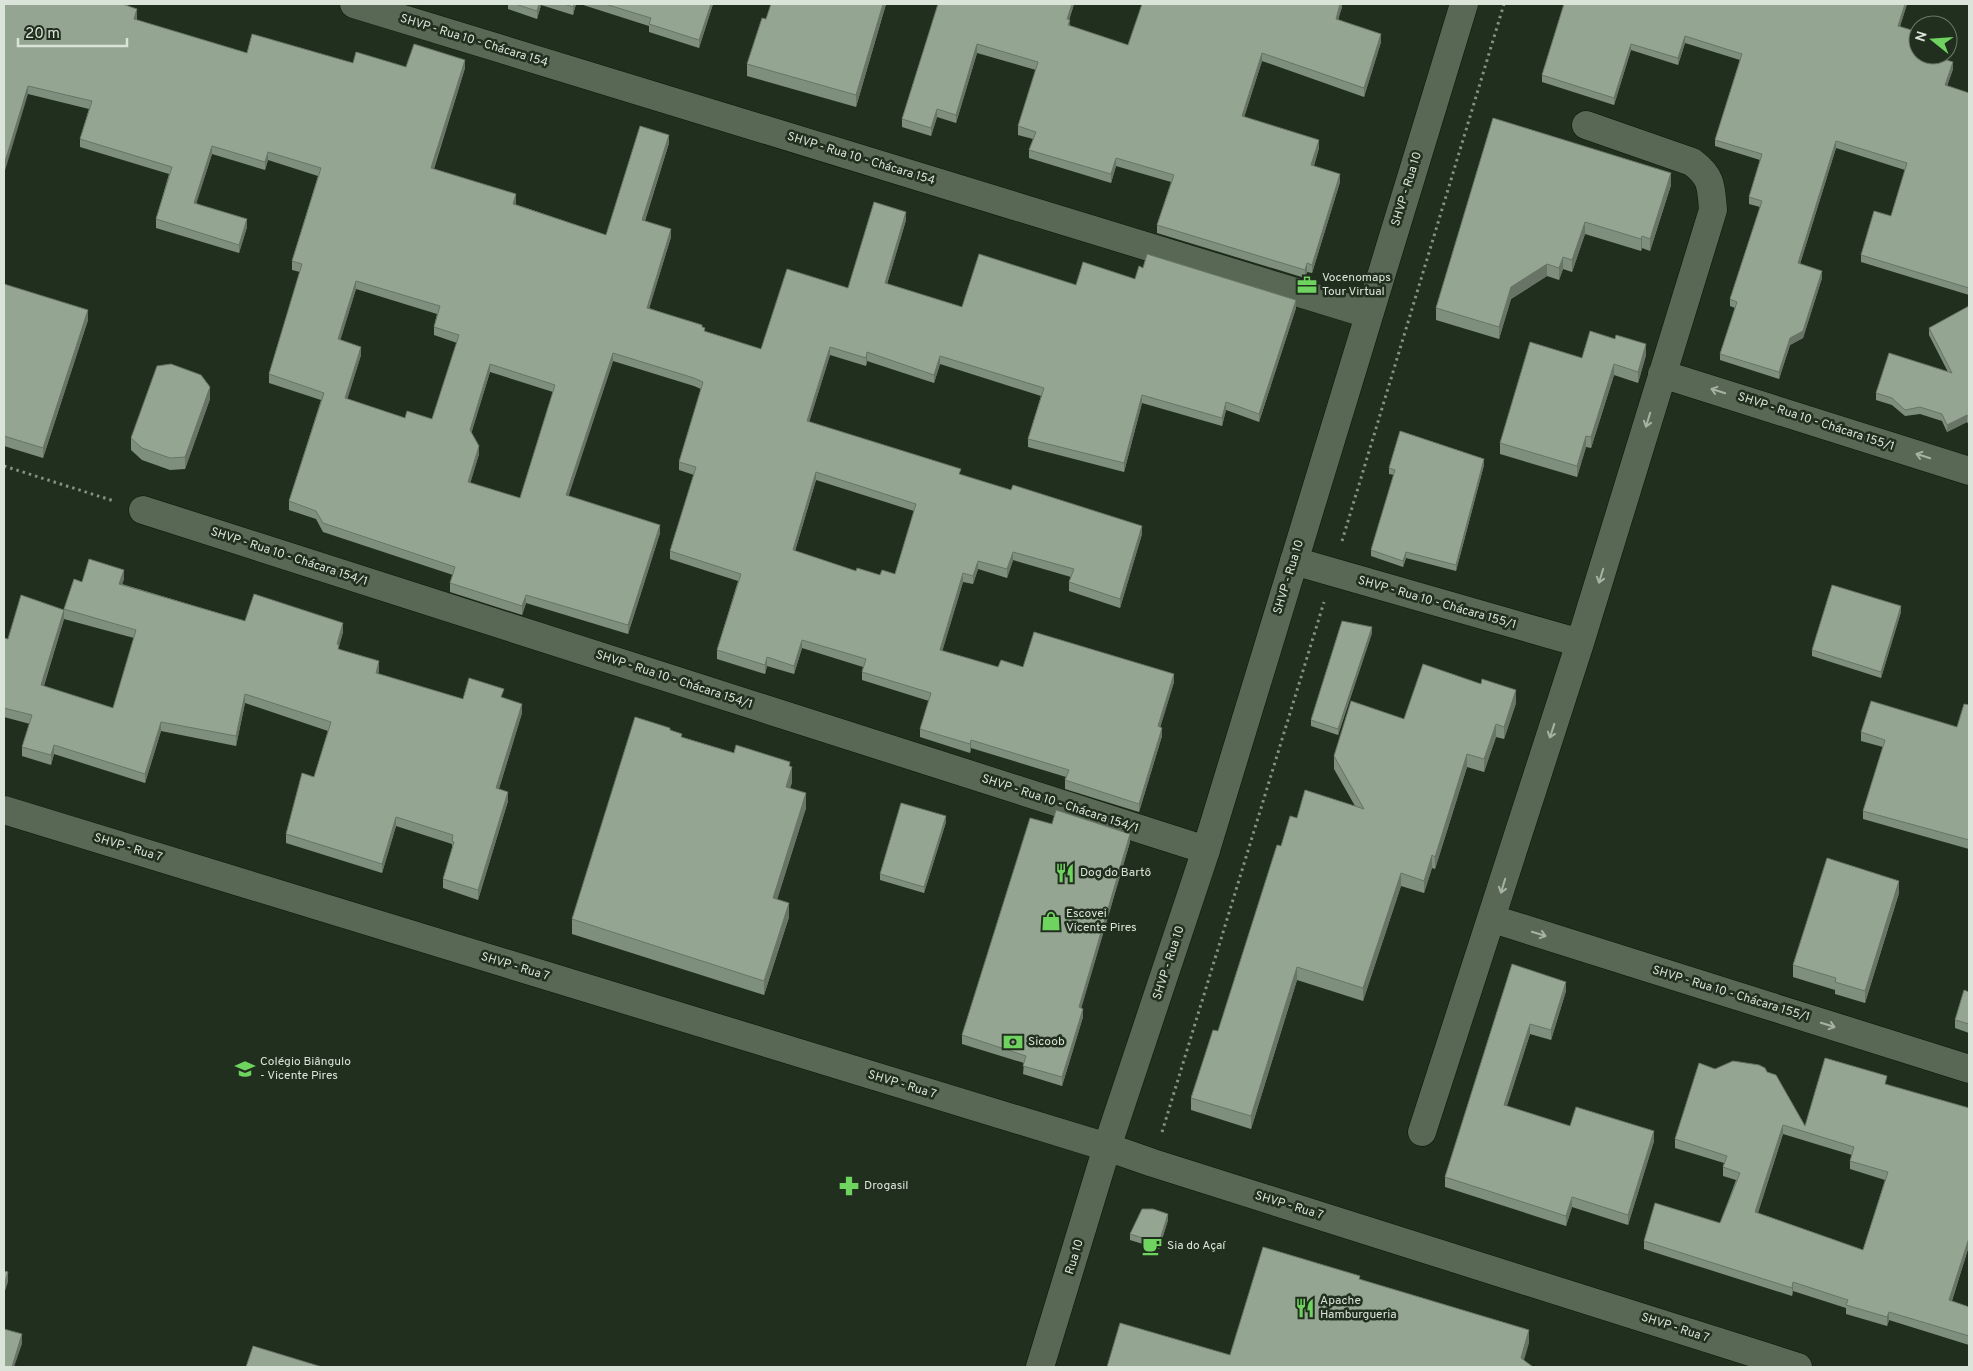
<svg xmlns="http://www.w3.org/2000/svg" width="1973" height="1371" font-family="Overpass,sans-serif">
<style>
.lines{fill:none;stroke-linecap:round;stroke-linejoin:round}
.minor-casing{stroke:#0a1708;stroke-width:29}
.tertiary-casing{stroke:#0a1708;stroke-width:29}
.path{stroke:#869184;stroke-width:3;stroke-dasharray:2.5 4;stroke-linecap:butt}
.minor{stroke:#586855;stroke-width:28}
.tertiary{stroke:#586855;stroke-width:28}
.wall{fill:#7f8f7d;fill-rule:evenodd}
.shaded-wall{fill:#687466}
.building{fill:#94a691;stroke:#687466;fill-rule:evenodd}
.oneway{stroke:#a7b2a4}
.labels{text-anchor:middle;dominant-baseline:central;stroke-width:5;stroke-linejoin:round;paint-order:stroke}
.street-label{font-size:12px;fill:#dbe4d9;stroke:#212f1e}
.poi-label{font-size:12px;fill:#dbe4d9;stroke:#212f1e;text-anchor:start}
</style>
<rect width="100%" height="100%" fill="#212f1e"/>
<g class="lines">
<defs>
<path id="minor" d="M 354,4 L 1368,314
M 1662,374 L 1969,471
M 143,510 L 1206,850
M 1294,561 L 1580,643
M 1493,919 L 1969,1069
M 1422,1132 L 1580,643 L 1713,210 C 1711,186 1712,177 1692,162 L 1586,125"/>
<path id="tertiary" d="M 4,810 L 1107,1147 L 1153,1163 L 1798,1367
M 1040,1367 L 1107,1147 L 1206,850 L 1464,4"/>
</defs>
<use href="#minor" class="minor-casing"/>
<use href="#tertiary" class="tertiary-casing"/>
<path class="path" d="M 4,466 L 114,501
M 1342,541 L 1504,4
M 1162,1132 L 1324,602"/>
<use href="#minor" class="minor"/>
<use href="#tertiary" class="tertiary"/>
</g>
<path class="wall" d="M 4,4 L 129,4 L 128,6 L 137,17 L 137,20 L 247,53 L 353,63 L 406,67 L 465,68 L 434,169 L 516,202 L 515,204 L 606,235 L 669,143 L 645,221 L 671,237 L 649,308 L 702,327 L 705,332 L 761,349 L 848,288 L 906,220 L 887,284 L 962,307 L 1076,285 L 1135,279 L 1296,308 L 1259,422 L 1226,410 L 1222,426 L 1142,403 L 1124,472 L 1028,447 L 1028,439 L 1041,396 L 940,364 L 934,383 L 867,361 L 866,366 L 830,355 L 809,422 L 961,475 L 1142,534 L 1120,608 L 1069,591 L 1069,582 L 1071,577 L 1013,560 L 1007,578 L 978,569 L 973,584 L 963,582 L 942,651 L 998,667 L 1023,667 L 1174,682 L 1160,727 L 1162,736 L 1139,812 L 1065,789 L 1065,780 L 1066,777 L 971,748 L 970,753 L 920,737 L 920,729 L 929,701 L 862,680 L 862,672 L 863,667 L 802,648 L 794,674 L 767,666 L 765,674 L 717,659 L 717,650 L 738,581 L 670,559 L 670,551 L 694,475 L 679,470 L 679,462 L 701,389 L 694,386 L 613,361 L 568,496 L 660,533 L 628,634 L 526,603 L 522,615 L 450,592 L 450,583 L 453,575 L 323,532 L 316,519 L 289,510 L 289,501 L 321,400 L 269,383 L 269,374 L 300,272 L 292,270 L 292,261 L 318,176 L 268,160 L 265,170 L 212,154 L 196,203 L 247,227 L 239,253 L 156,228 L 156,219 L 169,174 L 80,147 L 80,139 L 89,109 L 28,94 ZM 356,289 L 437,314 L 434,327 L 434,335 L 457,343 L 432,419 L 405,418 L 347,399 L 361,355 L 340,340 ZM 490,372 L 553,392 L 520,498 L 470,483 L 479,454 L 471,433 ZM 816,480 L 914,511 L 895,574 L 880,575 L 856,571 L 795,551 Z
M 508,4 L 576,4 L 573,15 L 541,5 L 537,19 L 508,9 Z
M 580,4 L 713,4 L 699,48 L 649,32 L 649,26 Z
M 886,4 L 856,107 L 747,76 L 747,64 L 766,19 Z
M 938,4 L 1074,4 L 1069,20 L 1070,26 L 1128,45 L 1342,4 L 1342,7 L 1338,19 L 1381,42 L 1364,97 L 1262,61 L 1244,117 L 1319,148 L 1314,166 L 1340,182 L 1312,273 L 1307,272 L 1305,278 L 1157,233 L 1157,225 L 1171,182 L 1116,166 L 1111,183 L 1029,158 L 1029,150 L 1033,139 L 1018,135 L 1018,126 L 1036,70 L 977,53 L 956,123 L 937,117 L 931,136 L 902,127 L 902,119 Z
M 1564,4 L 1907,4 L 1900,26 L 1918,39 L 1914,50 L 1953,69 L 1947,86 L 1969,93 L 1969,295 L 1861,262 L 1861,255 L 1891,216 L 1905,170 L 1836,148 L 1800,264 L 1822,278 L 1803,338 L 1790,345 L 1779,379 L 1720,360 L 1720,354 L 1735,308 L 1730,306 L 1730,299 L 1760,207 L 1749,204 L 1749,197 L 1760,160 L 1715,146 L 1715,140 L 1740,60 L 1685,43 L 1678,65 L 1631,50 L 1614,105 L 1542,82 L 1542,75 Z
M 1493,118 L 1671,185 L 1650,251 L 1642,248 L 1641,251 L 1585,234 L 1572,272 L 1563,269 L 1559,280 L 1547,276 L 1511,299 L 1499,339 L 1436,320 L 1436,308 Z
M 4,284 L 88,320 L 43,458 L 4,446 Z
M 1969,306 L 1969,425 L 1967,422 L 1947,432 L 1942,421 L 1920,414 L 1905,416 L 1892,405 L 1876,400 L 1876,393 L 1948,372 L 1929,335 L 1929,328 Z
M 1646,355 L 1638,383 L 1614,375 L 1591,448 L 1586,447 L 1577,477 L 1500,454 L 1500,443 L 1582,358 Z
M 210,399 L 185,469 L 170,470 L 142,460 L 131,450 L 131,438 Z
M 1484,465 L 1456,571 L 1406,558 L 1403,567 L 1371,556 L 1371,550 L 1394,475 L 1389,474 L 1389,468 Z
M 124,579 L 122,584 L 245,621 L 343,632 L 339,646 L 339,649 L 379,670 L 378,674 L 463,699 L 504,698 L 522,713 L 499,789 L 508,801 L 478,900 L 443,888 L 443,879 L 452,850 L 452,844 L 396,826 L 382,873 L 286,843 L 286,834 L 314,777 L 328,731 L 245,703 L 236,746 L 161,731 L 145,783 L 54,754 L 51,765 L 22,756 L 22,747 L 30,724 L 4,717 L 4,638 L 8,639 L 64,619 L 44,686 L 113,708 L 134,638 L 64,619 L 64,609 L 82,582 Z
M 1901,612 L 1881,678 L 1812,656 L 1812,650 Z
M 1372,633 L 1338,735 L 1311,726 L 1311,720 Z
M 1516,703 L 1504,739 L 1496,737 L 1484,772 L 1467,767 L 1435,869 L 1432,868 L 1424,893 L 1401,886 L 1363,1001 L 1297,980 L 1251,1129 L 1191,1110 L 1191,1098 L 1218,1031 L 1281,846 L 1297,818 L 1355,806 L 1334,769 L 1334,756 L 1404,719 Z
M 1969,705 L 1969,849 L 1863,819 L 1863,811 L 1883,747 L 1861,741 L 1861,732 L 1957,727 Z
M 670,731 L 682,737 L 734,753 L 790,767 L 792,782 L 790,788 L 806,808 L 777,899 L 789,917 L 764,995 L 572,934 L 572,919 Z
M 946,822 L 924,893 L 880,880 L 880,874 Z
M 1052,824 L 1130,842 L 1081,1008 L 1083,1017 L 1062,1086 L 1023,1074 L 1024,1063 L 962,1044 L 962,1035 Z
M 1899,893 L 1865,1003 L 1835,994 L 1835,990 L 1793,977 L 1793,965 Z
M 1512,964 L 1566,991 L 1551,1040 L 1530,1034 L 1507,1106 L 1570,1126 L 1654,1141 L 1628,1225 L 1572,1207 L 1566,1226 L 1445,1187 L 1445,1177 Z
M 1969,992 L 1969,1033 L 1955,1028 L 1955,1020 Z
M 1715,1069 L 1767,1072 L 1805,1126 L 1887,1084 L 1969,1246 L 1952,1301 L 1969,1307 L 1969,1345 L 1889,1320 L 1887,1326 L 1846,1314 L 1846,1308 L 1793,1291 L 1792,1296 L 1644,1249 L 1644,1241 L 1720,1223 L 1736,1180 L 1723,1176 L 1723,1167 L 1724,1163 L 1675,1148 L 1675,1139 ZM 1783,1134 L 1852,1155 L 1850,1161 L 1850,1169 L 1885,1180 L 1863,1250 L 1758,1213 Z
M 1168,1220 L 1159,1249 L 1130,1240 L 1130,1234 Z"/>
<path class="shaded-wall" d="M 539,4 L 541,4 L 541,5 L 537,19 L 537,11 Z
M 574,4 L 576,4 L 573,15 L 573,7 Z
M 711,4 L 713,4 L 699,48 L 699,40 Z
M 883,4 L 886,4 L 856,107 L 856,95 Z
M 1072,4 L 1074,4 L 1067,27 L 1067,19 Z
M 1340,4 L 1342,4 L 1342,7 L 1336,27 L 1336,19 Z
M 1905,4 L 1907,4 L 1898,33 L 1898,26 Z
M 137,9 L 137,17 L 134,27 L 134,19 Z
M 1918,32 L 1918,39 L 1912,57 L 1912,50 Z
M 1381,34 L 1381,42 L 1364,97 L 1364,88 Z
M 1685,36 L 1685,43 L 1678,65 L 1678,58 Z
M 977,44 L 977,53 L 956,123 L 956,115 Z
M 1631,44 L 1631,50 L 1614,105 L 1614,98 Z
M 1262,53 L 1262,61 L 1242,124 L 1242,116 Z
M 465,60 L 465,68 L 431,176 L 431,168 Z
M 1953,62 L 1953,69 L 1945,92 L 1945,85 Z
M 28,86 L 28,94 L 4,174 L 4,165 Z
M 937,109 L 937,117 L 931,136 L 931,128 Z
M 669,135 L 669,143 L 642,229 L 642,220 Z
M 1319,140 L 1319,148 L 1311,174 L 1311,165 Z
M 1836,141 L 1836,148 L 1798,270 L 1798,263 Z
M 212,146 L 212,154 L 194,211 L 194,203 Z
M 268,152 L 268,160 L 265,170 L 265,162 Z
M 1116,158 L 1116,166 L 1111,183 L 1111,174 Z
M 1671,173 L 1671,185 L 1650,251 L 1650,239 Z
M 1340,174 L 1340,182 L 1312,273 L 1312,265 Z
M 516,194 L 516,202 L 513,212 L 513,204 Z
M 906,212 L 906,220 L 885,291 L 885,283 Z
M 247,219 L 247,227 L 239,253 L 239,245 Z
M 1585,222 L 1585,234 L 1572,272 L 1572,260 Z
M 671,229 L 671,237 L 647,316 L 647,308 Z
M 1642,236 L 1642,248 L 1641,251 L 1641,239 Z
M 1563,257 L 1563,269 L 1559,280 L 1559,268 Z
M 1307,263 L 1307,272 L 1305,278 L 1305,270 Z
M 1547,264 L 1547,276 L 1511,299 L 1499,339 L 1499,327 L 1511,287 Z
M 1822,271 L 1822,278 L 1803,338 L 1790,345 L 1779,379 L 1779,372 L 1790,338 Z
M 356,281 L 356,289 L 338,348 L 338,339 Z
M 1296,300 L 1296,308 L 1259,422 L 1259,414 Z
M 88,310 L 88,320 L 43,458 L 43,448 Z
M 1646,344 L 1646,355 L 1638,383 L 1638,372 Z
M 361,347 L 361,355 L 345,407 L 345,398 Z
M 830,347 L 830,355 L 807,429 L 807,421 Z
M 867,352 L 867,361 L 866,366 L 866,358 Z
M 613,353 L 613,361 L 566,504 L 566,495 Z
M 940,356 L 940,364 L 934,383 L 934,375 Z
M 490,364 L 490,372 L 470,438 L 470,430 Z
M 1614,364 L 1614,375 L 1591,448 L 1591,437 Z
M 210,387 L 210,399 L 185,469 L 185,457 Z
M 1142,395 L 1142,403 L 1124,472 L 1124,463 Z
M 1226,402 L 1226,410 L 1222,426 L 1222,418 Z
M 1967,415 L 1967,422 L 1947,432 L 1947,425 Z
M 1586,436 L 1586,447 L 1577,477 L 1577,466 Z
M 479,446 L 479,454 L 468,491 L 468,482 Z
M 1484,459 L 1484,465 L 1456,571 L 1456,565 Z
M 816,472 L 816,480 L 793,558 L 793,550 Z
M 660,525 L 660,533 L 628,634 L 628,625 Z
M 1142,526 L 1142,534 L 1120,608 L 1120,599 Z
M 1013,552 L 1013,560 L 1007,578 L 1007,569 Z
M 1406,552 L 1406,558 L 1403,567 L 1403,561 Z
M 978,561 L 978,569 L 973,584 L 973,576 Z
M 124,570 L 124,579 L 119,593 L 119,584 Z
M 963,573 L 963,582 L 940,659 L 940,650 Z
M 526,595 L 526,603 L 522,615 L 522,606 Z
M 1901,606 L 1901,612 L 1881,678 L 1881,672 Z
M 64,610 L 64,619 L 41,694 L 41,685 Z
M 343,623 L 343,632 L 339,646 L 339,654 L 337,644 Z
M 1372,627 L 1372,633 L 1338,735 L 1338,729 Z
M 802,640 L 802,648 L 794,674 L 794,666 Z
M 767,657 L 767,666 L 765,674 L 765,665 Z
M 379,661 L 379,670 L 376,683 L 376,673 Z
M 1174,674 L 1174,682 L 1158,735 L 1158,726 Z
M 1516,690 L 1516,703 L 1504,739 L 1504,727 Z
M 245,694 L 245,703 L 236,746 L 236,736 Z
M 522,704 L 522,713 L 496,798 L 496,788 Z
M 161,722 L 161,731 L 145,783 L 145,774 Z
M 1496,724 L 1496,737 L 1484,772 L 1484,759 Z
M 1162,728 L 1162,736 L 1139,812 L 1139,804 Z
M 971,740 L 971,748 L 970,753 L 970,744 Z
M 54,745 L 54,754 L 51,765 L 51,755 Z
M 1467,754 L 1467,767 L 1435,869 L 1435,857 Z
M 790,762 L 790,774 L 792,767 L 792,782 L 786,802 L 786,787 L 789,766 Z
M 508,792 L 508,801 L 478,900 L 478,890 Z
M 806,793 L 806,808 L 773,913 L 773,898 Z
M 946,816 L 946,822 L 924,893 L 924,887 Z
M 396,817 L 396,826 L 382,873 L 382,864 Z
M 1130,834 L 1130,842 L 1079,1016 L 1079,1007 Z
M 1432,855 L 1432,868 L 1424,893 L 1424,881 Z
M 1401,873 L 1401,886 L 1363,1001 L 1363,988 Z
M 1899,881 L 1899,893 L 1865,1003 L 1865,991 Z
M 789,903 L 789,917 L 764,995 L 764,981 Z
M 1297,967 L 1297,980 L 1251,1129 L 1251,1116 Z
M 1566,982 L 1566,991 L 1551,1040 L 1551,1030 Z
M 1083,1009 L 1083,1017 L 1062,1086 L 1062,1077 Z
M 1530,1024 L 1530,1034 L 1504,1114 L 1504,1105 Z
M 1783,1125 L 1783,1134 L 1755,1221 L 1755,1212 Z
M 1654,1131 L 1654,1141 L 1628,1225 L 1628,1215 Z
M 1572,1197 L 1572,1207 L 1566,1226 L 1566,1216 Z
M 1168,1214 L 1168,1220 L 1159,1249 L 1159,1243 Z
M 1969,1238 L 1969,1246 L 1949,1309 L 1949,1300 Z
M 8,1272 L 8,1282 L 4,1294 L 4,1285 Z
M 1793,1282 L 1793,1291 L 1792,1296 L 1792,1288 Z
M 1889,1312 L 1889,1320 L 1887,1326 L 1887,1317 Z
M 1529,1330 L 1529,1343 L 1522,1367 L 1521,1358 Z
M 22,1334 L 22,1344 L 14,1367 L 12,1367 Z"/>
<path class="building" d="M 4,4 L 126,4 L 125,5 L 137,9 L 134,19 L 247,53 L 252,34 L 353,63 L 356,52 L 406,67 L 414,44 L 465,60 L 431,168 L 516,194 L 513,204 L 606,235 L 640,126 L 669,135 L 642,220 L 671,229 L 647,308 L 702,325 L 702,327 L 705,328 L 704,331 L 761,349 L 787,269 L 848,288 L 874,202 L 906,212 L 885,283 L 962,307 L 979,254 L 1076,285 L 1083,262 L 1135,279 L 1139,266 L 1143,268 L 1147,254 L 1296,300 L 1259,414 L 1226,402 L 1222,418 L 1142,395 L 1124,463 L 1028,439 L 1044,388 L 940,356 L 934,375 L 867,352 L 866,358 L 830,347 L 807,421 L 961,469 L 959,474 L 1011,490 L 1013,485 L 1142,526 L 1120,599 L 1069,582 L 1074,569 L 1013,552 L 1007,569 L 978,561 L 973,576 L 963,573 L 940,650 L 998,667 L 1001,660 L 1023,667 L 1034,632 L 1174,674 L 1158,726 L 1162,728 L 1139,804 L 1065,780 L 1069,770 L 971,740 L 970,744 L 920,729 L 931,693 L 862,672 L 866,659 L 802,640 L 794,666 L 767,657 L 765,665 L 717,650 L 741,574 L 670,551 L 696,467 L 679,462 L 703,382 L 694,378 L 613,353 L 566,495 L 660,525 L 628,625 L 526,595 L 522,606 L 450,583 L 455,567 L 323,523 L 316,511 L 289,501 L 324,393 L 269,374 L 302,264 L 292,261 L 321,168 L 268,152 L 265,162 L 212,146 L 194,203 L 247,219 L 239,245 L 156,219 L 172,167 L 80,139 L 92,101 L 28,86 L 4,165 ZM 356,281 L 440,306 L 434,327 L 459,335 L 432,419 L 407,411 L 405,418 L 345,398 L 361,347 L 338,339 ZM 490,364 L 555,385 L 520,498 L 468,482 L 479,446 L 470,430 ZM 816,472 L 916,504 L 895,574 L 882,570 L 880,575 L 857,568 L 856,571 L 793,550 Z
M 515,4 L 539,4 L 537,11 Z
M 564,4 L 574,4 L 573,7 Z
M 605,4 L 711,4 L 699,40 L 649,24 L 651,18 Z
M 771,4 L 883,4 L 856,95 L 747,64 L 762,18 L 766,19 Z
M 938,4 L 1072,4 L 1067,19 L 1070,20 L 1068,25 L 1128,45 L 1142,4 L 1340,4 L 1336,19 L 1381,34 L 1364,88 L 1262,53 L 1242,116 L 1319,140 L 1311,165 L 1340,174 L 1312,265 L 1307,263 L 1305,270 L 1157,225 L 1174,175 L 1116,158 L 1111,174 L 1029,150 L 1036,132 L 1018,126 L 1038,62 L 977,44 L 956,115 L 937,109 L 931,128 L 902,119 Z
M 1564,4 L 1905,4 L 1898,26 L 1918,32 L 1912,50 L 1918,51 L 1918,55 L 1930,55 L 1953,62 L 1945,85 L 1969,93 L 1969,288 L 1861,255 L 1874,211 L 1891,216 L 1907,163 L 1836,141 L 1798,263 L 1822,271 L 1803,331 L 1790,338 L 1779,372 L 1720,354 L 1737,302 L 1730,299 L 1762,201 L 1749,197 L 1762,154 L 1715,140 L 1742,54 L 1685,36 L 1678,58 L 1631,44 L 1614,98 L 1542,75 Z
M 1493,118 L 1671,173 L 1650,239 L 1642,236 L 1641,239 L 1585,222 L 1572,260 L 1563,257 L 1559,268 L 1547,264 L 1511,287 L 1499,327 L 1436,308 Z
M 4,284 L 88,310 L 43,448 L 4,436 Z
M 1969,306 L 1969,418 L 1967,415 L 1947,425 L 1942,414 L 1920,407 L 1905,410 L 1892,398 L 1876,393 L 1889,353 L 1952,373 L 1929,328 Z
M 1590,331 L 1615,339 L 1616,335 L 1646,344 L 1638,372 L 1614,364 L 1591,437 L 1586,436 L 1577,466 L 1500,443 L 1530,342 L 1582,358 Z
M 171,364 L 201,375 L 210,387 L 185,457 L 170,458 L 142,448 L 131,438 L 157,366 Z
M 1400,431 L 1484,459 L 1456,565 L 1406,552 L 1403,561 L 1371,550 L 1395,470 L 1389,468 Z
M 89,559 L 124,570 L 119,584 L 245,621 L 254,594 L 343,623 L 337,644 L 339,645 L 338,649 L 379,661 L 376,673 L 463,699 L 469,678 L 504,689 L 501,697 L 522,704 L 496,788 L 508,792 L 478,890 L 443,879 L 454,842 L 452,841 L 453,835 L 396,817 L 382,864 L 286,834 L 302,773 L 314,777 L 331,722 L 245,694 L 236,736 L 161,722 L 145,774 L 54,745 L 51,755 L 22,747 L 32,715 L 4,708 L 4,638 L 8,639 L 21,595 L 64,610 L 41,685 L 113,708 L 136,630 L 64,609 L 74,579 L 82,582 Z
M 1832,585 L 1901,606 L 1881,672 L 1812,650 Z
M 1342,621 L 1372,627 L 1338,729 L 1311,720 Z
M 1423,664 L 1481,684 L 1482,679 L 1516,690 L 1504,727 L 1496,724 L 1484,759 L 1467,754 L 1435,857 L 1432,855 L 1424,881 L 1401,873 L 1363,988 L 1297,967 L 1251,1116 L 1191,1098 L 1213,1030 L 1218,1031 L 1277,845 L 1281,846 L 1290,816 L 1297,818 L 1305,790 L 1364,809 L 1334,756 L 1351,701 L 1404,719 Z
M 1871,701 L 1957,727 L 1964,704 L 1969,705 L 1969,840 L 1863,811 L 1885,740 L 1861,732 Z
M 635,717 L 670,728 L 670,730 L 682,734 L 681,737 L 734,753 L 736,745 L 790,762 L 789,766 L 792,767 L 786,787 L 806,793 L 773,898 L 789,903 L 764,981 L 572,919 Z
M 901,803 L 946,816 L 924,887 L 880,874 Z
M 1056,810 L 1130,834 L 1079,1007 L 1083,1009 L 1062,1077 L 1023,1066 L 1026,1056 L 962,1035 L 1030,818 L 1052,824 Z
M 1827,858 L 1899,881 L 1865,991 L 1835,982 L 1836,978 L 1793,965 Z
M 1512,964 L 1566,982 L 1551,1030 L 1530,1024 L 1504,1105 L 1570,1126 L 1576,1107 L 1654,1131 L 1628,1215 L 1572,1197 L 1566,1216 L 1445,1177 Z
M 1964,990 L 1969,992 L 1969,1024 L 1955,1020 Z
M 1825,1058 L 1887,1076 L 1885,1084 L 1969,1108 L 1969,1238 L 1949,1300 L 1969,1307 L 1969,1336 L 1889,1312 L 1887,1317 L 1846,1305 L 1848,1300 L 1793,1282 L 1792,1288 L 1644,1241 L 1655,1203 L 1720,1223 L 1740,1173 L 1723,1167 L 1727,1156 L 1675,1139 L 1699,1063 L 1715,1069 L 1733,1061 L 1759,1065 L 1765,1068 L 1767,1072 L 1776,1075 L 1805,1126 ZM 1783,1125 L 1854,1147 L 1850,1161 L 1888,1172 L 1863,1250 L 1755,1212 Z
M 1142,1209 L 1153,1209 L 1168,1214 L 1159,1243 L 1130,1234 Z
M 1263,1247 L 1360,1276 L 1359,1279 L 1529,1330 L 1521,1358 L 1533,1367 L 1107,1367 L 1120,1323 L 1230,1355 Z
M 4,1271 L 8,1272 L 4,1285 Z
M 4,1329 L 22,1334 L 12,1367 L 4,1367 Z
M 253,1346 L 322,1367 L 246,1367 Z"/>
<defs><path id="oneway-shaft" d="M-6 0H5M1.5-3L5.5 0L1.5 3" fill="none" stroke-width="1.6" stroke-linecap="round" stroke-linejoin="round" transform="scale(1.25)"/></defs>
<g class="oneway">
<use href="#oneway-shaft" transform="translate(1718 391) rotate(-162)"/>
<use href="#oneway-shaft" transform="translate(1648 420) rotate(107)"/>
<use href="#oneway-shaft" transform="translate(1923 456) rotate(-162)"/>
<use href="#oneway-shaft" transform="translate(1601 576) rotate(107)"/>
<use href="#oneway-shaft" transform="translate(1552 731) rotate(108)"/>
<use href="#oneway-shaft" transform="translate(1503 886) rotate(107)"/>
<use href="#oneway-shaft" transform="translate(1539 934) rotate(17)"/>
<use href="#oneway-shaft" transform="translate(1828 1025) rotate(17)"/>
</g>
<defs>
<symbol id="office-bare" viewBox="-9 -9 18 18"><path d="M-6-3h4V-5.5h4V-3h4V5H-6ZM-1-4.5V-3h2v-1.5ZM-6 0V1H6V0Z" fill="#6fd360" stroke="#212f1e" stroke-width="2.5" paint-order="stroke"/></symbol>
<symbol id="restaurant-bare" viewBox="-9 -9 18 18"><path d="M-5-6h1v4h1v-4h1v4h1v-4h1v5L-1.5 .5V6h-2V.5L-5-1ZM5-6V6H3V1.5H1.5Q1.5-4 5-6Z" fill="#6fd360" stroke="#212f1e" stroke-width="2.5" paint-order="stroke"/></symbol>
<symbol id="shop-bare" viewBox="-9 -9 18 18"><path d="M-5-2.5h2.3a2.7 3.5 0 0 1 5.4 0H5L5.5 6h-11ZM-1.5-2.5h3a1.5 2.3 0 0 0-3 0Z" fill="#6fd360" stroke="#212f1e" stroke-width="2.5" paint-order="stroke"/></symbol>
<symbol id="bank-bare" viewBox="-9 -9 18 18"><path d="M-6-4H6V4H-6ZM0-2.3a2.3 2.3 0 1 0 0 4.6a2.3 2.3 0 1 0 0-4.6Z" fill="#6fd360" stroke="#212f1e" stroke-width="2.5" paint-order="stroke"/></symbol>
<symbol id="school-bare" viewBox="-9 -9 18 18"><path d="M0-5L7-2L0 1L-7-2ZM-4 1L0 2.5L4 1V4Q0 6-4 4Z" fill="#6fd360" stroke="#212f1e" stroke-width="2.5" paint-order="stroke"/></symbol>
<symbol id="pharmacy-bare" viewBox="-9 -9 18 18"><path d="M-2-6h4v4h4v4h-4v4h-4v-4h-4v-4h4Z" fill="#6fd360" stroke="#212f1e" stroke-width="2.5" paint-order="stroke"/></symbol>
<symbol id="cafe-bare" viewBox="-9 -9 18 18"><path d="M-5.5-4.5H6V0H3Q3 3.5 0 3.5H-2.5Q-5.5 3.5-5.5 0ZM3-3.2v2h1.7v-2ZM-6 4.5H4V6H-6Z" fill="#6fd360" stroke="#212f1e" stroke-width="2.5" paint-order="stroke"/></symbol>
</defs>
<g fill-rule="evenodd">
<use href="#office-bare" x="1293" y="271" width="28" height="28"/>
<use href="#restaurant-bare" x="1051" y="859" width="28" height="28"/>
<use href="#shop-bare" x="1037" y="907" width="28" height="28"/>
<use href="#bank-bare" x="999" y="1028" width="28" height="28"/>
<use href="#school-bare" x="231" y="1055" width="28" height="28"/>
<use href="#pharmacy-bare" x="835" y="1172" width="28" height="28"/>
<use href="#cafe-bare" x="1138" y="1232" width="28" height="28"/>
<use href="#restaurant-bare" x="1291" y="1294" width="28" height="28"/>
</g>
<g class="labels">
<g class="street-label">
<text transform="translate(474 41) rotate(17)">SHVP - Rua 10 - Chácara 154</text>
<text transform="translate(861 159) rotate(17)">SHVP - Rua 10 - Chácara 154</text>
<text transform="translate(1407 189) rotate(-73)">SHVP - Rua 10</text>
<text transform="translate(1816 422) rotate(18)">SHVP - Rua 10 - Chácara 155/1</text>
<text transform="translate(289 557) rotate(18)">SHVP - Rua 10 - Chácara 154/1</text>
<text transform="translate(1289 577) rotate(-73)">SHVP - Rua 10</text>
<text transform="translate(1437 603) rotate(16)">SHVP - Rua 10 - Chácara 155/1</text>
<text transform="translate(674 680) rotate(18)">SHVP - Rua 10 - Chácara 154/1</text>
<text transform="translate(1060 804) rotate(18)">SHVP - Rua 10 - Chácara 154/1</text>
<text transform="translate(128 848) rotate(17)">SHVP - Rua 7</text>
<text transform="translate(1169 963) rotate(-72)">SHVP - Rua 10</text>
<text transform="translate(515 967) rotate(17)">SHVP - Rua 7</text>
<text transform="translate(1731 994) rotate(17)">SHVP - Rua 10 - Chácara 155/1</text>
<text transform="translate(902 1085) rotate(17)">SHVP - Rua 7</text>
<text transform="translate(1289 1206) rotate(17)">SHVP - Rua 7</text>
<text transform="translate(1075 1257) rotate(-73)">Rua 10</text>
<text transform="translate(1675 1328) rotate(18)">SHVP - Rua 7</text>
</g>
<g class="poi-label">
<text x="1322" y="278">Vocenomaps<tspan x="1322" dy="14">Tour Virtual</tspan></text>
<text x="1080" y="873">Dog do Bartô</text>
<text x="1066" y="914">Escovei<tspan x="1066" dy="14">Vicente Pires</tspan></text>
<text x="1028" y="1042">Sicoob</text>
<text x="260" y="1062">Colégio Biângulo<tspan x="260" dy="14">- Vicente Pires</tspan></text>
<text x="864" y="1186">Drogasil</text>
<text x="1167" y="1246">Sia do Açaí</text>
<text x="1320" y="1301">Apache<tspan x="1320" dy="14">Hamburgueria</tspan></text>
</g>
</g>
<rect width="1973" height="1371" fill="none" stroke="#dbe4d9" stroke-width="10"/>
<g transform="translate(1933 40) rotate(287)"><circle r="24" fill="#212f1e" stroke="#6b7769"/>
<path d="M0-4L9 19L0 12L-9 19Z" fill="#6fd360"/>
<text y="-8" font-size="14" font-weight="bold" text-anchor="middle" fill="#dbe4d9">N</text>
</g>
<path d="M18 38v8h109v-8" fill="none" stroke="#dbe4d9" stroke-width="2.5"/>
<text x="25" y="38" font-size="15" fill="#dbe4d9" stroke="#212f1e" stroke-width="4" paint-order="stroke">20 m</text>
</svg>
